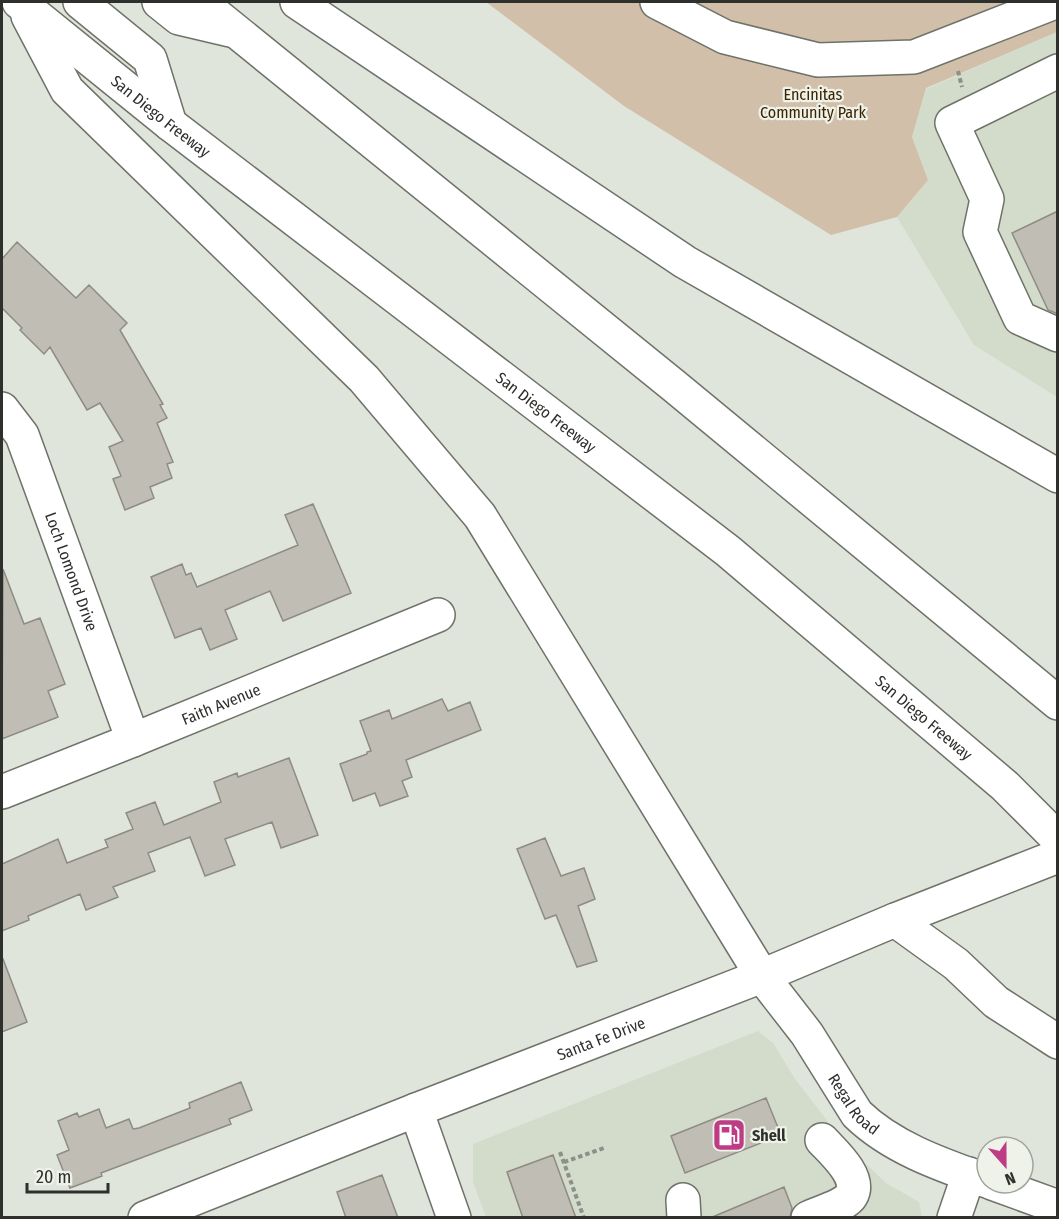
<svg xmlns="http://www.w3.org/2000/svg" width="1059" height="1219" font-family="'Fira Sans Condensed',sans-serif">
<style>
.built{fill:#d3dbca}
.green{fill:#d1bfa9}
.building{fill:#c0beb4;stroke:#8e8c82;stroke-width:1.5}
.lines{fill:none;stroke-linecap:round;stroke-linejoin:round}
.minor-casing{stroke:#6e7269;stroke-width:36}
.major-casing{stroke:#6e7269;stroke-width:36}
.highway-casing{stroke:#6e7269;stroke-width:36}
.path{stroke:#8d9089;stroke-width:4;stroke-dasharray:4.5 3;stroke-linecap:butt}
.minor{stroke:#fff;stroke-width:33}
.major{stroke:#fff;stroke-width:33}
.highway{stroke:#fff;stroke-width:33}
.labels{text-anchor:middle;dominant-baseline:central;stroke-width:4.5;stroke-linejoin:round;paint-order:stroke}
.park-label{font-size:16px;fill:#3c2402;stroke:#eef2e8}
.street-label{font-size:16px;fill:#2e302c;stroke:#eef2e8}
.poi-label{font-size:16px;font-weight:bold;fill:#2e302c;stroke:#eef2e8;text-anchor:start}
</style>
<rect width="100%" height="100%" fill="#e0e5db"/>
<path class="built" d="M 1057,32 L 1057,397 L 974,345 L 897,217 L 928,180 L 912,137 L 926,89 Z
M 758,1031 L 773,1043 L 795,1079 L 846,1145 L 886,1183 L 919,1202 L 922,1217 L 486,1217 L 473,1182 L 473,1144 Z"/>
<path class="green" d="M 486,2 L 1057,2 L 1057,32 L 926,88 L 912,137 L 928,180 L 897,217 L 831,235 L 624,106 Z"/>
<path class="building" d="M 1058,211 L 1058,314 L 1048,310 L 1012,233 Z
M 17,242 L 76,298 L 89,285 L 127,323 L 120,330 L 163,404 L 160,405 L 167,418 L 157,423 L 173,462 L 167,464 L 172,478 L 150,487 L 154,498 L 125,510 L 113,479 L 121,476 L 109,447 L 123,441 L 100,403 L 87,410 L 50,347 L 44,354 L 20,330 L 22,328 L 2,308 L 2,259 Z
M 313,504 L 351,593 L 283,621 L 270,591 L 225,610 L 237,639 L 210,650 L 201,628 L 175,638 L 151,577 L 182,564 L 186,575 L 191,573 L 197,587 L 298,545 L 285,515 Z
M 3,569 L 24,624 L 40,618 L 65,684 L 48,691 L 58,717 L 2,739 Z
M 442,699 L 448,711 L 470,702 L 481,730 L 406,760 L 412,777 L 402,781 L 408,796 L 380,806 L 375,793 L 353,801 L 340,764 L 367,754 L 367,752 L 371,751 L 360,721 L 389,710 L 392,719 Z
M 289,758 L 318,835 L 281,848 L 272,822 L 225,839 L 235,865 L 205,876 L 190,837 L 148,853 L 155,871 L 113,887 L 118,897 L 86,910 L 80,894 L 28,916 L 29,920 L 2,931 L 2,864 L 58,839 L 67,863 L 108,847 L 105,840 L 133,829 L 126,813 L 155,802 L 164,825 L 221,802 L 214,782 L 237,773 L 238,777 Z
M 545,838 L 561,876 L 584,868 L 595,899 L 578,906 L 597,961 L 577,967 L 556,915 L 545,919 L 517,849 Z
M 3,959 L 27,1022 L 2,1032 L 2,960 Z
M 241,1082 L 252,1110 L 229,1119 L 231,1124 L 101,1173 L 102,1176 L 70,1188 L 57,1155 L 69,1150 L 58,1121 L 77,1113 L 79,1117 L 99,1109 L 106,1128 L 129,1119 L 133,1129 L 139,1128 L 190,1108 L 189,1103 Z
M 766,1098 L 781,1135 L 685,1173 L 671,1136 Z
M 553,1155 L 576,1218 L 523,1218 L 507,1172 Z
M 382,1175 L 398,1218 L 346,1218 L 337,1192 Z
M 784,1187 L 792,1208 L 790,1218 L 710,1218 Z"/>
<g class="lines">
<defs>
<g id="minor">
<path d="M 657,2 L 725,37 L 818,60 L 914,57 L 1055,2"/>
<path d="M 1058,71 L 952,123 L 987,199 L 980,232 L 1020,318 L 1058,335"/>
<path id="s1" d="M 2,409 L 22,435 L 133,740"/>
<path id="s2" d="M 2,792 L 133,740 L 438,615"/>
<path id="s3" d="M 762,976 L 807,1034 L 857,1114 C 892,1148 942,1165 987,1181"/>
<path d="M 416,1110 L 454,1218"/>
<path d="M 992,1183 L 1058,1207"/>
<path d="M 683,1200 L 684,1218"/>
<path d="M 808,1218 C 818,1213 846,1205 851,1196 C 862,1177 833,1152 822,1140"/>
<path d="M 954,1218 L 969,1174"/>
</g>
<g id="major">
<path id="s4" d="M 145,1218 L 416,1110 L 762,976 L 895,920 L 1058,856"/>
</g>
<g id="highway">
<path id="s5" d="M 19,2 L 170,124 L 728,551 L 1005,786 L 1058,839"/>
<path d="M 80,2 L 150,59 L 170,124"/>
<path d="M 159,2 L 179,18 L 230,30"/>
<path d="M 200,2 L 673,385 L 1058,703"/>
<path d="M 297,2 L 685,262 L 1058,476"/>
<path d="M 28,16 L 67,90 L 364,379 L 480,516 L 762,976"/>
<path d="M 895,920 L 956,964 L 996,1002 L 1058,1042"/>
</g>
</defs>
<use href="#minor" class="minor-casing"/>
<use href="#major" class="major-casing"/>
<use href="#highway" class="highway-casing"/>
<path class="path" d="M 958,71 L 962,87
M 560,1152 L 584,1218
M 564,1162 L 604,1148"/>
<use href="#minor" class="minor"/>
<use href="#major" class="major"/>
<use href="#highway" class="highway"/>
</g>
<defs>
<symbol id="fuel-square" viewBox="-11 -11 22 22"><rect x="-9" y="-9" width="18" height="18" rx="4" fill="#be3c85" stroke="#eef2e8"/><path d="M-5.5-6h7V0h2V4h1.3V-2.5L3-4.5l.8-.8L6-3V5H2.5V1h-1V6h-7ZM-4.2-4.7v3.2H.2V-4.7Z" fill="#fff"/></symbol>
</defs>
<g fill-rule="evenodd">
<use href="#fuel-square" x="710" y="1116" width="38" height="38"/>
</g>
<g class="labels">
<g class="park-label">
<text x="813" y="94">Encinitas<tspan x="813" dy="18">Community Park</tspan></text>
</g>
<g class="street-label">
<text stroke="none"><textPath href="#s5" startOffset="182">San Diego Freeway</textPath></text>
<text stroke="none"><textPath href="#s5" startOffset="668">San Diego Freeway</textPath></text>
<text stroke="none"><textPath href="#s1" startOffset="178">Loch Lomond Drive</textPath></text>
<text stroke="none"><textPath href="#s2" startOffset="236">Faith Avenue</textPath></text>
<text stroke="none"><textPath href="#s5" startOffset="1154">San Diego Freeway</textPath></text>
<text stroke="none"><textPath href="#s4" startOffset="490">Santa Fe Drive</textPath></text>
<text stroke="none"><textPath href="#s3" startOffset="158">Regal Road</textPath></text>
</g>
<g class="poi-label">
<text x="752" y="1135">Shell</text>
</g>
</g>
<rect width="1059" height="1219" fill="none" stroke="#2e302c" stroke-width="6"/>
<g transform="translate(1005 1165) rotate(159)"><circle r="28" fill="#eef2e8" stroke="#a1a49d" stroke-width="1.5"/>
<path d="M0-4.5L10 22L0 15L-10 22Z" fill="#be3c85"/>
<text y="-9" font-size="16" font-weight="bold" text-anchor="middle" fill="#2e302c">N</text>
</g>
<path d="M27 1183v9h81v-9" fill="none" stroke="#2e302c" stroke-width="3"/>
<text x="36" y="1183" font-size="18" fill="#2e302c" stroke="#eef2e8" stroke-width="4.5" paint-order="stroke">20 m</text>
</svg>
